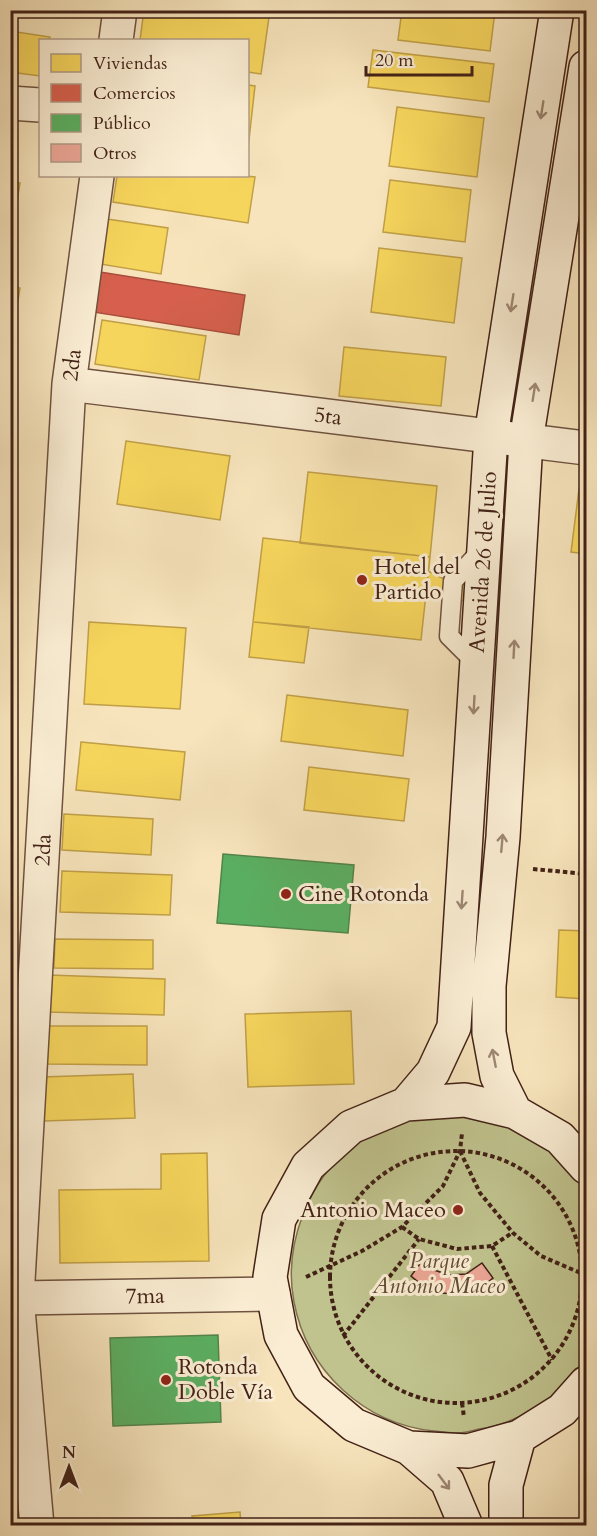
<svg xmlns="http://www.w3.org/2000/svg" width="597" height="1536" font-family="Cardo,serif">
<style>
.green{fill:#c0c38e;stroke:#817252;stroke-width:1.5}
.homes{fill:#f6d55c;stroke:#c09f47;stroke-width:1.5}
.shops{fill:#d6604d;stroke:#aa4d3c;stroke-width:1.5}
.public{fill:#5aae61;stroke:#53844a;stroke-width:1.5}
.building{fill:#eca797;stroke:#422116;stroke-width:1.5}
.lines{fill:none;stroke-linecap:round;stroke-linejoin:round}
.lane-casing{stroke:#6f5240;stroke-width:21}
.street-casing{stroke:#6f5240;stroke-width:36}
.secondary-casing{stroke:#422116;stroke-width:36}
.path{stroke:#422116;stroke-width:4;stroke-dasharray:4.5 3;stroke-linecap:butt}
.lane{stroke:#faedd3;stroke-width:18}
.street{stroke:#faedd3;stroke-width:33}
.secondary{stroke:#faedd3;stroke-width:33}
.oneway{stroke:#9e8774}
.poi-dot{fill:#8f2418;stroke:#faedd3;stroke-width:2}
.labels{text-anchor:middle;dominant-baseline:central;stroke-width:6;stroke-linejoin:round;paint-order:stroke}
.street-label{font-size:22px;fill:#422116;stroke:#faedd3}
.poi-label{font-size:22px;fill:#422116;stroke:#faedd3;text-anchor:start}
.park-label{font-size:22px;font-style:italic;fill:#624a34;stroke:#faedd3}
</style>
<rect width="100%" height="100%" fill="#f7e4bc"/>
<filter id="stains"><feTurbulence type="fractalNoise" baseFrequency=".00333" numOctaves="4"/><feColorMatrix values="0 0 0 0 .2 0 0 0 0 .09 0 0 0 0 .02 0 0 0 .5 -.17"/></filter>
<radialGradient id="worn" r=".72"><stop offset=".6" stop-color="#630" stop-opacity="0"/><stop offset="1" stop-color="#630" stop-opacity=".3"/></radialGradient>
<path class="green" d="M 462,1114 L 505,1123 L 567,1162 L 586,1187 L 586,1359 C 565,1395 520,1423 479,1429 C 472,1431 464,1433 457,1433 C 450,1433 442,1432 434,1431 C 364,1424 307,1371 294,1302 C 283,1246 308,1179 355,1145 C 373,1132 396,1123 417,1117 C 431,1114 448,1115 462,1114 Z"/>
<path class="homes" d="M 25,10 L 56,10 L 56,15 Z
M 144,10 L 270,10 L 261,74 L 248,72 L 248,40 L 140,40 Z
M 402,10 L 495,11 L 490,51 L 398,40 Z
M 10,31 L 50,37 L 49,40 L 40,40 L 40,76 L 10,72 Z
M 373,50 L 494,64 L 489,102 L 368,87 Z
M 248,85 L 255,86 L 248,149 Z
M 397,107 L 484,118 L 477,177 L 389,166 Z
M 117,176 L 246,176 L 255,177 L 248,223 L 113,202 Z
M 390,180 L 471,190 L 465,242 L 383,232 Z
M 10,182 L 20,183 L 11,239 L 10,239 Z
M 107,219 L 168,228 L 161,274 L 100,264 Z
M 379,248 L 462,258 L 454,323 L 371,312 Z
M 10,286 L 20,288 L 11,344 L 10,344 Z
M 102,320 L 206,336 L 199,380 L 95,364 Z
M 344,347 L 446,357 L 441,406 L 339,396 Z
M 126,441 L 230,456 L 220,520 L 117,504 Z
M 308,472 L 437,486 L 430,557 L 300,543 Z
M 579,489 L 586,489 L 586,554 L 571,552 Z
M 263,538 L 430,557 L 421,640 L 253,622 Z
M 428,571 L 452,583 L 466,583 L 471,602 L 426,594 Z
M 16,599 L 17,650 L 10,650 L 10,600 Z
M 89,622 L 186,628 L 180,709 L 84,704 Z
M 253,622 L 309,627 L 304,663 L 249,657 Z
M 10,673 L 11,673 L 12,731 L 10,731 Z
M 287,695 L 408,710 L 403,756 L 281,741 Z
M 81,742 L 185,752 L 180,800 L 76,790 Z
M 309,767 L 409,779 L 404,821 L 304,810 Z
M 64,814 L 153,819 L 151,855 L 62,850 Z
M 62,871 L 172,875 L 170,915 L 60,912 Z
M 559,930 L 586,931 L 586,999 L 556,997 Z
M 55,939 L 153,940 L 153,969 L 54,968 Z
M 48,975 L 165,979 L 164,1015 L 47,1012 Z
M 351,1011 L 354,1084 L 248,1087 L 245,1014 Z
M 47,1026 L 147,1026 L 147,1065 L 47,1064 Z
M 133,1074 L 135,1118 L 44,1121 L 42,1077 Z
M 207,1153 L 209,1261 L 60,1263 L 59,1190 L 161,1189 L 161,1154 Z
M 240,1512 L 241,1526 L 193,1526 L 192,1516 Z"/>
<path class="shops" d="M 100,272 L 245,295 L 239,335 L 93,312 Z"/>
<path class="public" d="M 223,854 L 354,865 L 348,933 L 217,923 Z
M 218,1335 L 221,1422 L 113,1426 L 110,1338 Z"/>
<path class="building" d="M 422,1261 L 434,1270 L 449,1275 L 466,1274 L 482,1263 L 493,1278 L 478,1290 L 462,1294 L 440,1293 L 422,1285 L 411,1276 Z"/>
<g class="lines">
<defs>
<path id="lane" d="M 477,664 L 449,636 L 453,581 L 483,549"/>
<path id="street" d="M 116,40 L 120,10
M 10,103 L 40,105
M 69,384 L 586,448
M 17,1298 L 273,1294
M 37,1526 L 17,1298 L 69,384 L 97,176"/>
<path id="secondary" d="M 406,1104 L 433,1072 L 454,1027 L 491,436 L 557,10
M 515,1112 L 497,1076 L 489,1033 L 489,986 L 503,837 L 526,441 L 586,67
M 586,1167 L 560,1138 L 515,1112 L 465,1100 L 406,1104 L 351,1127 L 308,1166 L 279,1219 L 270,1277 L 281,1335 L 309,1387 L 354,1425 L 409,1448 L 468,1451 L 519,1437 L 562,1410 L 586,1383
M 409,1448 L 447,1481 L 466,1526
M 506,1526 L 506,1485 L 519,1437"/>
</defs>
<use href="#lane" class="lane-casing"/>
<use href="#street" class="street-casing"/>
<use href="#secondary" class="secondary-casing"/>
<path class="path" d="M 533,869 L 586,874
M 460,1151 L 480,1193 L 513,1233 L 541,1256 L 583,1274 L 586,1274
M330 1277a126 126 0 1 1 252 0a126 126 0 1 1-252 0Z
M 402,1227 L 419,1239 L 457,1249 L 492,1246 L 512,1233
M 492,1246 L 552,1360
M 306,1277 L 362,1251 L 402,1227 L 443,1186 L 460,1151 L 462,1133
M 343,1336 L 419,1239
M 462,1403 L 464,1417"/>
<use href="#lane" class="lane"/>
<use href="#street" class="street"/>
<use href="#secondary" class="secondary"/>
</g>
<defs><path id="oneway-shaft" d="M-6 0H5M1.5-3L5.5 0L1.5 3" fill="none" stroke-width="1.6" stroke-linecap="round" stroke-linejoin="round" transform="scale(1.5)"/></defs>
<g class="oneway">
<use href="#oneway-shaft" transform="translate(542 110) rotate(99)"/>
<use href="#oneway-shaft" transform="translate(512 303) rotate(99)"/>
<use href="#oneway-shaft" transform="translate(534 392) rotate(-81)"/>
<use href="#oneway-shaft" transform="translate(514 649) rotate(-87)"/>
<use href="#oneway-shaft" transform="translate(474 705) rotate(93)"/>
<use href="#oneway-shaft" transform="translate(502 843) rotate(-85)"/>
<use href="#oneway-shaft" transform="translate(462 900) rotate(94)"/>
<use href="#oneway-shaft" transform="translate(494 1058) rotate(-101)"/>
<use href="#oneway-shaft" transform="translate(444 1482) rotate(53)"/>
</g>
<g class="poi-dot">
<circle cx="362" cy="580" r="6"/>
<circle cx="286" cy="894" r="6"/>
<circle cx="458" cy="1210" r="6"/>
<circle cx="166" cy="1380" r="6"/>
</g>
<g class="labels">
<g class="street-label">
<text transform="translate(72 365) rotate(-83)">2da</text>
<text transform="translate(328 416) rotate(7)">5ta</text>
<text transform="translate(483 562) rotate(-86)">Avenida 26 de Julio</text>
<text transform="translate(43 850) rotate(-87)">2da</text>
<text transform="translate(145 1296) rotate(-1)">7ma</text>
</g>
<g class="poi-label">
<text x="374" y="567">Hotel del<tspan x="374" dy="25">Partido</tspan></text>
<text x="298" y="894">Cine Rotonda</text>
<text x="446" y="1210" text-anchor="end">Antonio Maceo</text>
<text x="178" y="1367">Rotonda<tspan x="178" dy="25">Doble Vía</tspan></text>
</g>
<g class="park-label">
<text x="439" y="1261">Parque<tspan x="439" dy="25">Antonio Maceo</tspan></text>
</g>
</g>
<rect width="597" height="1536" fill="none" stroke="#f7e4bc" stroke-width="36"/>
<rect x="12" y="12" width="573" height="1512" fill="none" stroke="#422116" stroke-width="3"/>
<rect x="18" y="18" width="561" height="1500" fill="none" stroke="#422116" stroke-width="1.5"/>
<rect x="39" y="39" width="210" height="138" fill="#faedd3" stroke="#b09b87" stroke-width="1.5"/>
<rect x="51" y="54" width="30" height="18" fill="#f6d55c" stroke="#b09b87" stroke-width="1.5"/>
<text x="93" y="69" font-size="18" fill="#422116">Viviendas</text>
<rect x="51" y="84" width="30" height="18" fill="#d6604d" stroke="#b09b87" stroke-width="1.5"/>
<text x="93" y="99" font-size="18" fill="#422116">Comercios</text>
<rect x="51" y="114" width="30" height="18" fill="#5aae61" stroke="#b09b87" stroke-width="1.5"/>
<text x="93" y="129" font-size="18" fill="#422116">Público</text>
<rect x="51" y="144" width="30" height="18" fill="#eca797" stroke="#b09b87" stroke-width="1.5"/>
<text x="93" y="159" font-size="18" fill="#422116">Otros</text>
<g transform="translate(69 1467)" stroke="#faedd3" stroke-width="4.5" paint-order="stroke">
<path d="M0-4.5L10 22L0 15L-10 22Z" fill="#422116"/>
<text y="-9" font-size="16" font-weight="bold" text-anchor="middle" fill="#422116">N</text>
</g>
<path d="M366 66v9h106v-9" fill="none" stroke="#422116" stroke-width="3"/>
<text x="375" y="66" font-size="18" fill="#422116" stroke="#faedd3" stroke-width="4.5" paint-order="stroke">20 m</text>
<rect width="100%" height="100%" filter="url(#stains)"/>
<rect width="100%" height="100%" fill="url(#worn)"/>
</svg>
